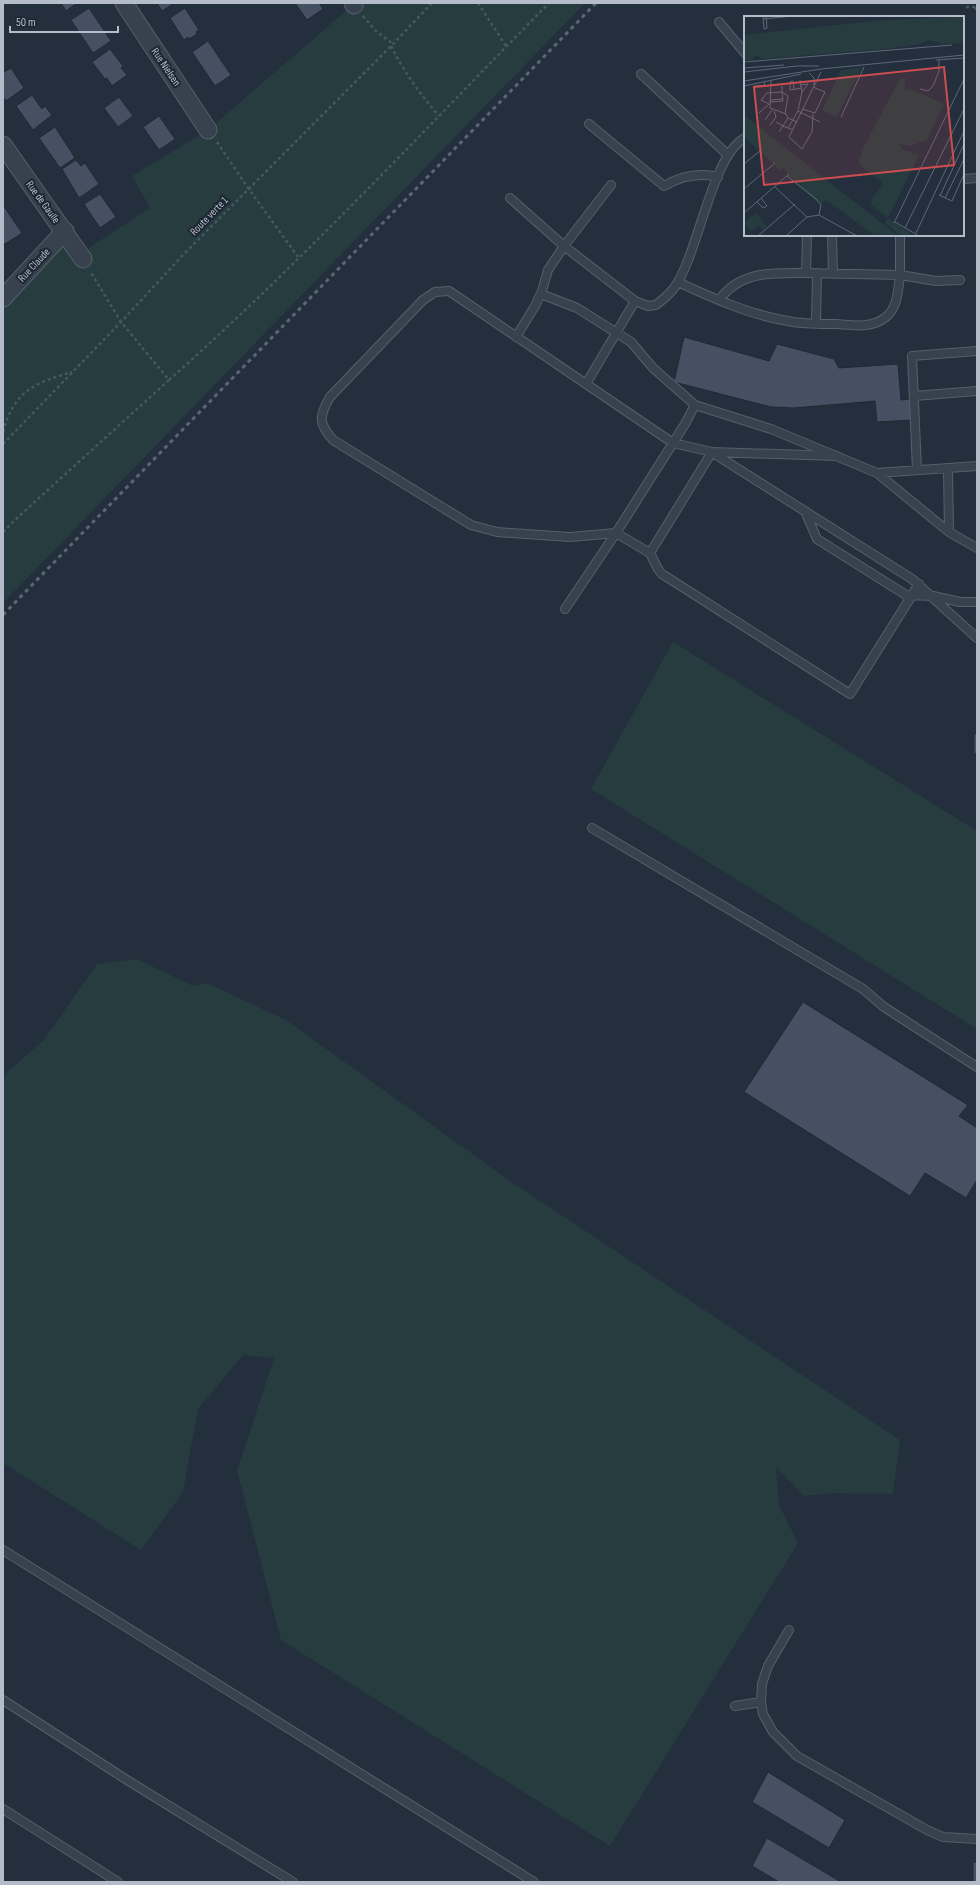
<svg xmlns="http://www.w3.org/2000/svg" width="980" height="1885" font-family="'Sofia Sans Condensed',sans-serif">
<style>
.green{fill:#263c3f}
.building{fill:#455162;stroke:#1f2835}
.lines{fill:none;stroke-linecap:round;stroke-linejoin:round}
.lane-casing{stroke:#565f6c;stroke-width:10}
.street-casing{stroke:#565f6c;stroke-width:19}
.path{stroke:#44595c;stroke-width:2.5;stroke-dasharray:3 3;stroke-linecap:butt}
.lane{stroke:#38414e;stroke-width:8}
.street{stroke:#38414e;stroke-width:17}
.rail{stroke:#5a6575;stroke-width:3;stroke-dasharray:4 4;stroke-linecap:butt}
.labels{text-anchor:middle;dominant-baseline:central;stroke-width:4;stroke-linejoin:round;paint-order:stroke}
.street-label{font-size:11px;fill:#b4bcc9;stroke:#1d2633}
.inset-road{fill:none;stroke:#5e6776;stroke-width:1}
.view{fill:#ce4d50;fill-opacity:0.15;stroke:#ce4d50;stroke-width:2}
.inset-edge{fill:none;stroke:#b4bcc9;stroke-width:2}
</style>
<rect width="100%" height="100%" fill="#242f3e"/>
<path class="green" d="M 355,3 L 585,3 L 3,603 L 3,298 L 65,231 L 83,259 L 90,247 L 150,208 L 132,176 L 208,130 Z
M 673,642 L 977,831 L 977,1029 L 591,789 Z
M 137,959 L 193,986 L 207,983 L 286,1020 L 510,1181 L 900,1440 L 893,1494 L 832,1493 L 804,1496 L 776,1467 L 779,1505 L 798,1543 L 610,1846 L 281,1640 L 237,1470 L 274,1358 L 243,1355 L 198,1409 L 183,1492 L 141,1550 L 3,1463 L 3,1076 L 44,1040 L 97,964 Z"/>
<path class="building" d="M 61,3 L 77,3 L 66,11 Z
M 157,3 L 174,3 L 162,11 Z
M 295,3 L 319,3 L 323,9 L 307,20 Z
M 89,8 L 111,41 L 93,53 L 71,20 Z
M 185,8 L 199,30 L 196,32 L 197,34 L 189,39 L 188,37 L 184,40 L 170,18 Z
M 208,41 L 231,75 L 215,86 L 192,52 Z
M 110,49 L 123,66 L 121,68 L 127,75 L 112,86 L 107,78 L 105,79 L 92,62 Z
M 11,68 L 24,88 L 6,101 L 3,97 L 3,72 L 4,72 Z
M 32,95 L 42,109 L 45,106 L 52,115 L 33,130 L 16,106 Z
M 119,97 L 133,116 L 118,127 L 104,108 Z
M 159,116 L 175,139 L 159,150 L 143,127 Z
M 55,127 L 75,158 L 60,168 L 39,138 Z
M 76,160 L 81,166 L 85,163 L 99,184 L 79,198 L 62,169 Z
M 100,194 L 116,217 L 100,228 L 84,204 Z
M 3,205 L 22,233 L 5,244 L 3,242 Z
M 684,337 L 769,361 L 777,344 L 834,359 L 839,368 L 898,364 L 901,400 L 910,399 L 911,420 L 877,422 L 875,401 L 794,408 L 771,407 L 674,382 Z
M 977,733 L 977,754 L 974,753 L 974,734 Z
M 803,1002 L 968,1105 L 959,1116 L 977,1128 L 977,1180 L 966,1198 L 925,1173 L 910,1196 L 744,1092 Z
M 768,1772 L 845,1820 L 829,1848 L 752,1802 Z
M 767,1838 L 841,1882 L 779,1882 L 752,1866 Z
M 973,1862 L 977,1862 L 977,1882 L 973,1882 Z"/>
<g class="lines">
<defs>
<path id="lane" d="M 719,22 L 745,53
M 641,74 L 728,155
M 589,124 L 664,186 C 681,176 698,172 718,177
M 963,179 L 977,178
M 510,198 L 564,246 L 611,185
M 807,235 L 806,273 L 900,275 L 900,235
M 832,235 L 833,274
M 678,282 C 714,299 753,316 793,322 C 807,324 822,324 836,324 C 853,325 871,329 886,317 C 898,307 898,290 900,275 L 936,281 L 960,280
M 541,294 L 577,308 L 631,342 L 653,368 L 695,405
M 719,300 C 741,270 773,273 806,273
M 635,301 L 648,306 L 656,305 C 662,300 669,295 674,288 C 698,256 712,154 745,138
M 816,323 L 817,273
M 516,337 L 535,306 L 542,291 L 548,270 L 564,246 L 635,301 L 586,384
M 914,396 L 977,391
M 712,452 L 650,553 L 658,569 L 662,574 L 850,694 L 919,584
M 713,453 L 912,579 L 977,638
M 917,470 L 912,356 L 977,351
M 877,473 L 949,532 L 948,468
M 805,511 L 817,539 L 906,595 L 933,596 L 960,602 L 977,602
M 949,532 L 977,548
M 650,553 L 616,533 L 570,537 L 497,532 L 471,525 L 333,440 C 318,423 319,416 330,397 L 423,300 L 435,292 L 449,291 L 673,443 L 712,452 L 837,456
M 565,609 L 616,533 L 685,424 L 695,405 L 771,429 L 877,473 L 977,466
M 592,828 L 863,989 L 884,1007 L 977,1067
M 3,1550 L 534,1882
M 789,1630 L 768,1666 L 762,1684 L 761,1702 L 763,1714 L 773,1732 L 797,1756 L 927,1830 L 943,1837 L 977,1839
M 3,1700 L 127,1780 L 293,1882
M 735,1706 L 761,1702
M 3,1809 L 118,1882"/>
<path id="street" d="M 124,3 L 208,130
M 353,3 L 354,5
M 3,145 L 83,259
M 3,298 L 65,231"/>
</defs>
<use href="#lane" class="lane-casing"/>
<use href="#street" class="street-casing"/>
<path class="path" d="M 478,3 L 506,46
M 966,7 L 975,7 L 975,3
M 975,7 L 977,11
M 363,16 L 376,31 L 393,44
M 391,46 C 404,72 420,94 439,116
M 217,142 L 248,188 L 298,257
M 169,380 C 302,262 424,130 549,3
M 3,432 C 14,391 34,383 72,372
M 3,444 L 121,322 L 182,256 L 393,44 L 432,3
M 3,532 L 17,518 L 169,380 L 121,322 L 90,271"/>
<use href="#lane" class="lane"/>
<use href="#street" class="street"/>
<path class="rail" d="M 3,615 L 596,3"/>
</g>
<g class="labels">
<g class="street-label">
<text transform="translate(166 67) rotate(56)">Rue Nielsen</text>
<text transform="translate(43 202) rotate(54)">Rue de Gaulle</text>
<text transform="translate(209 216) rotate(-46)">Route verte 1</text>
<text transform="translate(34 265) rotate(-47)">Rue Claude</text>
</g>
</g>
<g transform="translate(744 16)">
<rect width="220" height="220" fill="#242f3e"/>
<path d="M 220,0 L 220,27 L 200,28 L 184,24 L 177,28 L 141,33 L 17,43 L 15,40 L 10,40 L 8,44 L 0,44 L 0,19 L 130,5 ZM 117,52 L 93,101 L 78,95 L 97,54 ZM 156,63 L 161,63 L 161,75 L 167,73 L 200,88 L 183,124 L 166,130 L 154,128 L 160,134 L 175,139 L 144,202 L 170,220 L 157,220 L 141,207 L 144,202 L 127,189 L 128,182 L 137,170 L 138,166 L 116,149 L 115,145 L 120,130 ZM 0,99 L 154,220 L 131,220 L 85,186 L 80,185 L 77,189 L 43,160 L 44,158 L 40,152 L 36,154 L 0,121 ZM 12,197 L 23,211 L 19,214 L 15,209 L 7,215 L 0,207 Z" fill="#263c3f"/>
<path class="inset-road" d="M 19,0 L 20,13 L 23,12 L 22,0M 19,3 L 49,0M 192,44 L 220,42M 0,46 L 208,29M 0,52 L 40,49M 0,56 L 53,50 L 75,50M 65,57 L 70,62 L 70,69M 56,64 L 58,76 L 54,95 L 76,106M 0,65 L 77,53 L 220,39M 27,65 L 26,92 L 42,98 L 44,102M 57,69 L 64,68 L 58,76M 0,70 L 57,58M 11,70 L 21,69 L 20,66M 38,70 L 38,76 L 44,80 L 41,98M 50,73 L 49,65 L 46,66 L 46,74 L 58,72M 176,73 L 184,75 L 189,70 L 195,55 L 195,44M 26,84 L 39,83M 25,88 L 17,84 L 23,77 L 38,76 L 39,85 L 25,86M 58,93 L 71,97 L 81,76 L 69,71M 15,97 L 25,88M 69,98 L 68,116 L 58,133 L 45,121 L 77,56M 97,101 L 120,51M 21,104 L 28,94M 32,106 L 39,110 L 35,116M 26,109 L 32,101 L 30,95M 44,112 L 54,95M 49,114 L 39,110 L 44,102 L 53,106M 0,148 L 17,134M 43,160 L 72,183 L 77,189 L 75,199M 31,171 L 63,201M 0,173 L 31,147M 195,179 L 208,185 L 220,158M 196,180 L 220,128M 201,182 L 220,143M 13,186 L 19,192 L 23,190 L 17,182M 0,197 L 45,158M 151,206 L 175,220M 150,207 L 220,63M 161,212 L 220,93M 172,217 L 220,115M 14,220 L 51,188M 42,220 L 63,201 L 75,199 L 113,220"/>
<path class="view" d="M 200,51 L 210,149 L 20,169 L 10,71 Z"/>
<rect width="220" height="220" class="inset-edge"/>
</g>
<rect width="980" height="1885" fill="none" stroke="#b4bcc9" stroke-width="8"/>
<path d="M10 26v6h108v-6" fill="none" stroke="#b4bcc9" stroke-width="2"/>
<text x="16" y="26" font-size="12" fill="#b4bcc9" stroke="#1d2633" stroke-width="3" paint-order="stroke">50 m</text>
</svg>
